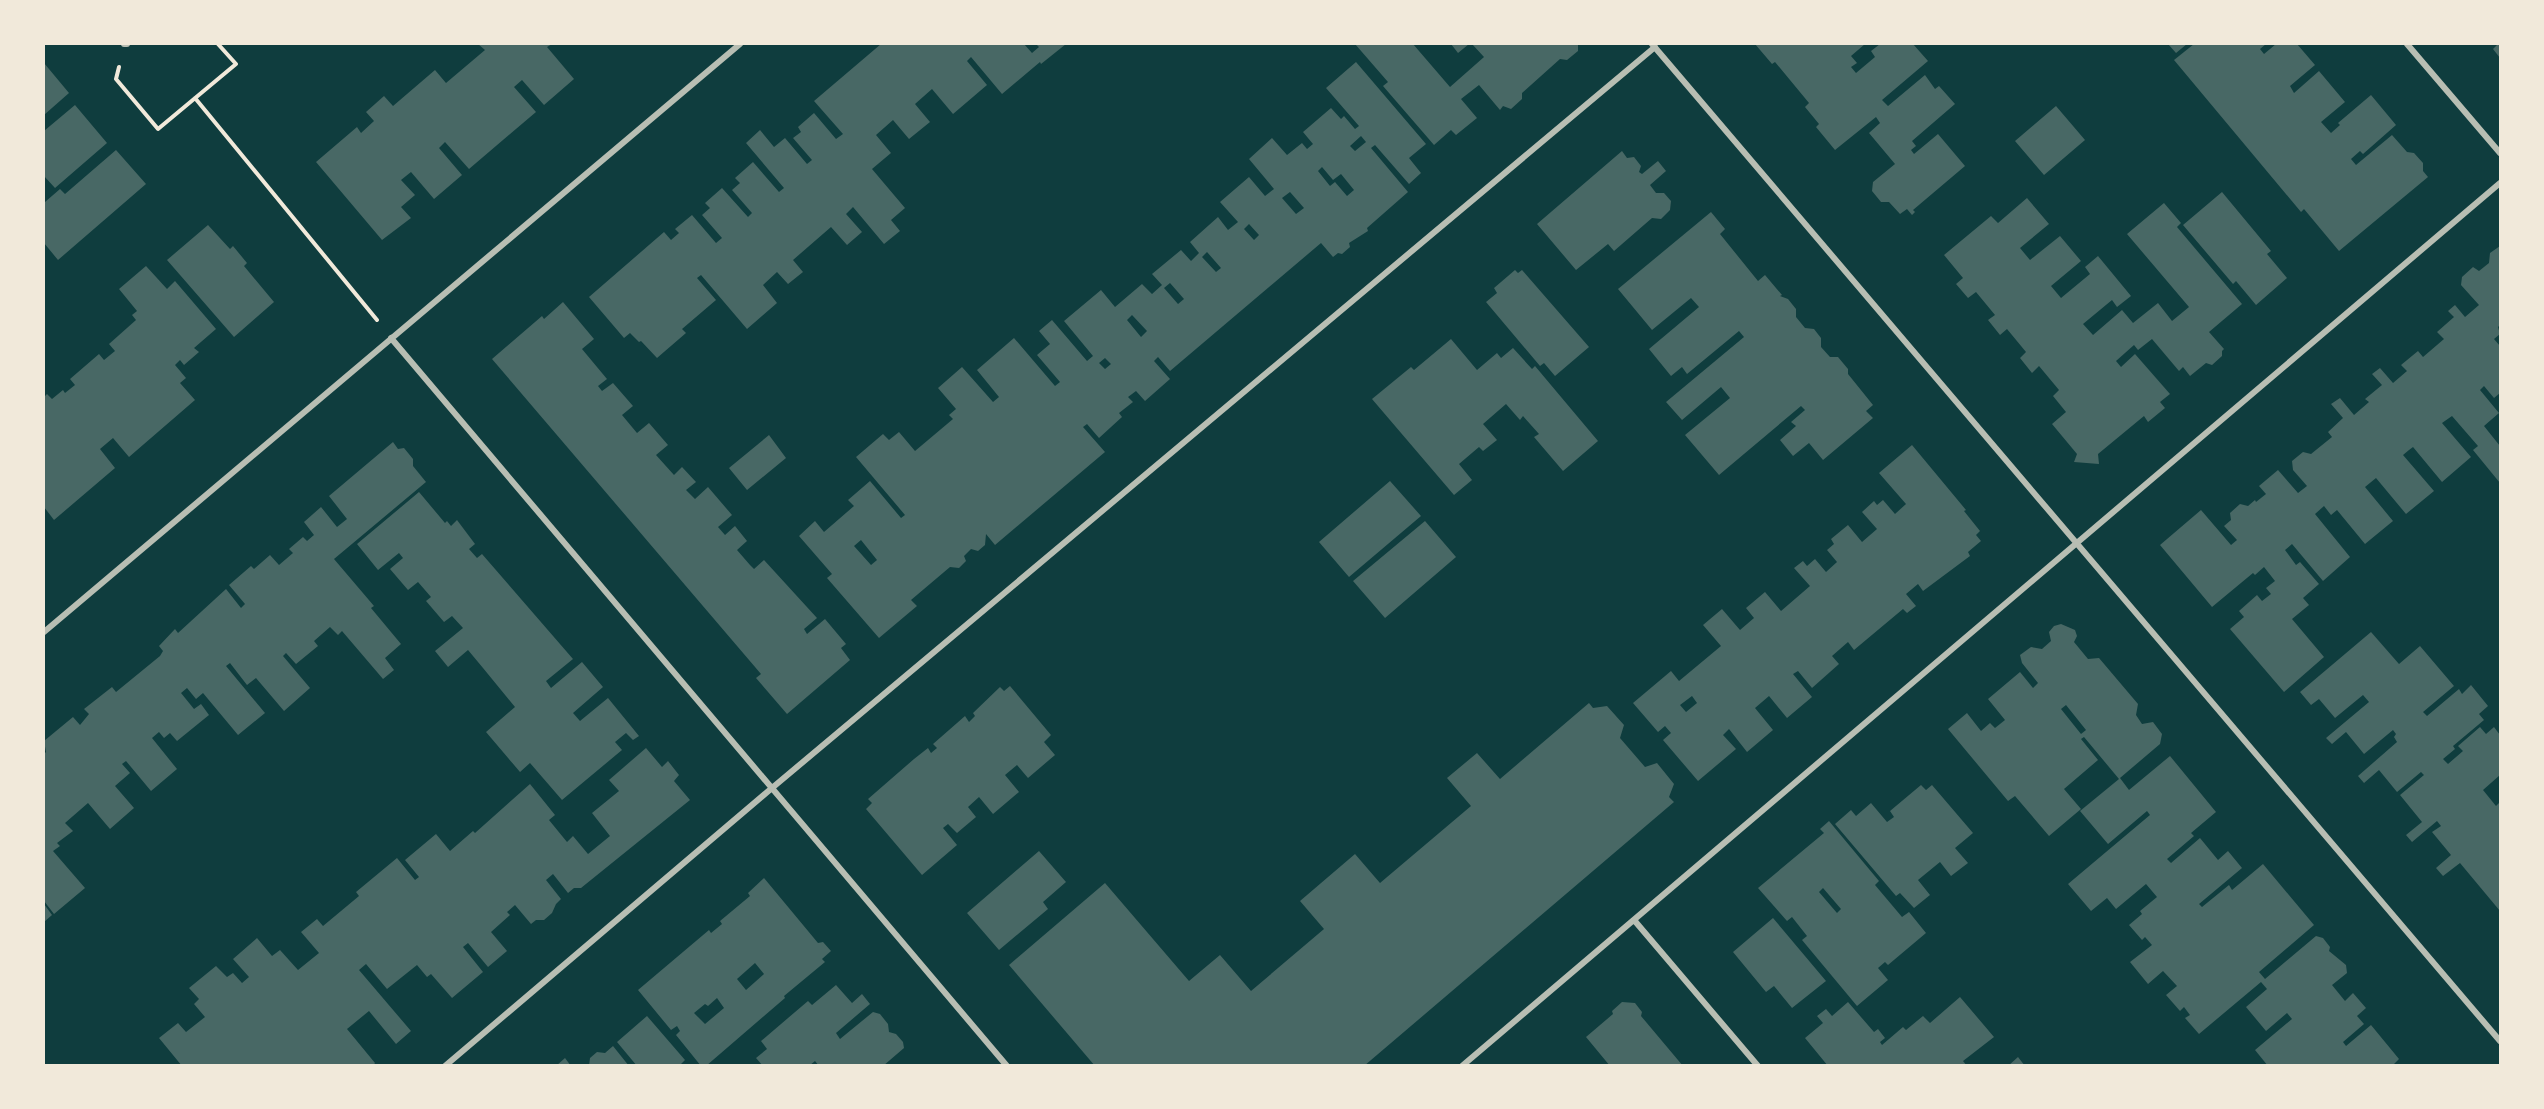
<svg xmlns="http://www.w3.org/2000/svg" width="2544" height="1109" font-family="'Public Sans',sans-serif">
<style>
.building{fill:#486865;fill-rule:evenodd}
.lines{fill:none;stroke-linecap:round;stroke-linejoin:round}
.path{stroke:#f1e9da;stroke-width:4}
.minor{stroke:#b8beb3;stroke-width:6}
</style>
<rect width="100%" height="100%" fill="#0f3d3e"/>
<path class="building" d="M 478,44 L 552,44 L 547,47 L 574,79 L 544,105 L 522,80 L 514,87 L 536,112 L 469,169 L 445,142 L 439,148 L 462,175 L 434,199 L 411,172 L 401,180 L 415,195 L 401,207 L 411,218 L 382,240 L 316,162 L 357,127 L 361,133 L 374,121 L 366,112 L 384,96 L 393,106 L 435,70 L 446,83 L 485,50 Z
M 881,44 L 1024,44 L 1032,53 L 1039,47 L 1036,44 L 1066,44 L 1041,64 L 1040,62 L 1002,94 L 971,57 L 967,61 L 987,85 L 953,114 L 932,89 L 915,104 L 930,122 L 909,139 L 893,120 L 876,135 L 891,153 L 872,169 L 905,208 L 891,220 L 900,231 L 884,244 L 853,207 L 846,214 L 862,232 L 847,245 L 831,227 L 793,260 L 803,272 L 788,284 L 777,272 L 763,285 L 777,303 L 747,329 L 701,275 L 697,278 L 716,300 L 682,329 L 686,333 L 657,358 L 641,341 L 639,342 L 630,333 L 624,338 L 589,297 L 664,232 L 671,240 L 679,233 L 675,229 L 692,215 L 716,243 L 722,238 L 702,215 L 710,208 L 705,203 L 722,188 L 748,217 L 752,213 L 732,190 L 740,183 L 735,178 L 753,162 L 779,192 L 784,188 L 746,143 L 760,130 L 774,147 L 785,138 L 807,164 L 812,160 L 793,138 L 801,132 L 798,127 L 814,113 L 836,139 L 843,134 L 814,101 Z
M 1355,44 L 1413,44 L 1450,87 L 1484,57 L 1472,44 L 1578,44 L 1578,51 L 1567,60 L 1560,59 L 1522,93 L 1522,99 L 1511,109 L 1503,106 L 1500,110 L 1479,85 L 1461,99 L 1477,118 L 1456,135 L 1451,130 L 1434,145 L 1383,86 L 1388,82 Z
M 1451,44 L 1469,44 L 1458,53 Z
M 1755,44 L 1865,44 L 1851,56 L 1857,63 L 1851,67 L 1856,73 L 1875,57 L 1871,51 L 1880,44 L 1913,44 L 1928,61 L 1882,100 L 1888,106 L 1925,75 L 1935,89 L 1939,86 L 1955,104 L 1912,141 L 1916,146 L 1911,150 L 1914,154 L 1938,134 L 1965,166 L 1913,210 L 1915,212 L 1912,215 L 1907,209 L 1900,214 L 1889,202 L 1881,202 L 1872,191 L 1873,182 L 1895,164 L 1869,133 L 1880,123 L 1876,117 L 1835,150 L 1816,127 L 1819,124 L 1805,107 L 1809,103 L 1775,62 L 1772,64 Z
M 2168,44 L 2187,44 L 2176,53 Z
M 2194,44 L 2266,44 L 2260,49 L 2264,54 L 2276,44 L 2297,44 L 2315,65 L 2290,86 L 2294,93 L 2319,71 L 2345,102 L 2321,122 L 2331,133 L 2340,125 L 2338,123 L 2371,95 L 2396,125 L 2363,154 L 2360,151 L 2351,159 L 2356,165 L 2392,135 L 2407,152 L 2414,153 L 2423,163 L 2423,171 L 2428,177 L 2339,251 L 2304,209 L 2301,212 L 2174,60 Z
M 2496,44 L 2500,44 L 2500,58 L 2493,49 L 2497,45 Z
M 1356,62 L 1426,144 L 1409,158 L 1421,173 L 1409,184 L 1375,145 L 1371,148 L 1408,192 L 1367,228 L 1368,231 L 1349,243 L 1350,247 L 1342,254 L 1338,253 L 1333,257 L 1321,243 L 1170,371 L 1158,357 L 1154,361 L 1170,379 L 1145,401 L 1136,391 L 1128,397 L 1133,402 L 1119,413 L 1122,417 L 1099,438 L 1087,424 L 1083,427 L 1105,452 L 995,545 L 986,534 L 985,545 L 978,551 L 971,549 L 964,556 L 966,561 L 959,568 L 950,567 L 911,600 L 917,606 L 879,638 L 827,578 L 832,574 L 799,536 L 815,521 L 824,532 L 854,506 L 848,500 L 870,481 L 901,518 L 905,515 L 856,457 L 883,434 L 889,440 L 899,432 L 915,451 L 953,419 L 949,415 L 956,409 L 938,388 L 962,367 L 993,402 L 999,397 L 977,370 L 1014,338 L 1055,386 L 1060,382 L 1037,355 L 1050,344 L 1039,331 L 1052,320 L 1087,361 L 1093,356 L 1064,321 L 1101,290 L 1115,307 L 1142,284 L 1152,294 L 1162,285 L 1152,274 L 1181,250 L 1191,261 L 1199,253 L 1190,242 L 1218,217 L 1228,230 L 1238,222 L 1220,202 L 1249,177 L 1265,196 L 1274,189 L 1249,159 L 1272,138 L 1287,155 L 1302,143 L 1307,149 L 1313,144 L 1303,132 L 1331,108 L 1341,119 L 1344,116 L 1355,129 L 1359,126 L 1326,88 ZM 1361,136 L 1366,142 L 1355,151 L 1350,146 ZM 1322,167 L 1333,180 L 1341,174 L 1354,190 L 1347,196 L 1335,182 L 1330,186 L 1318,171 ZM 1290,192 L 1304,208 L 1296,214 L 1282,198 ZM 1249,224 L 1259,235 L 1254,240 L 1244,229 ZM 1207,252 L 1221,268 L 1216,272 L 1202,257 ZM 1170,283 L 1184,299 L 1178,304 L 1164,288 ZM 1132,315 L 1147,331 L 1141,337 L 1127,320 ZM 1105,358 L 1111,364 L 1105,369 L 1099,363 ZM 861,540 L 877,560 L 871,565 L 854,546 Z
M 44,63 L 69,93 L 44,115 Z
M 75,105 L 107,143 L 55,188 L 44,176 L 44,131 Z
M 2056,106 L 2085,140 L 2044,175 L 2015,141 Z
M 116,150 L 146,184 L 58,260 L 44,243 L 45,202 L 60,189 L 65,194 Z
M 1622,151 L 1627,158 L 1634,157 L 1641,166 L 1639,172 L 1642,174 L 1658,161 L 1666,171 L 1650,185 L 1656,193 L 1664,193 L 1671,201 L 1670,210 L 1661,219 L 1652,218 L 1614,251 L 1608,244 L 1576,270 L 1537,224 Z
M 2222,192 L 2271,251 L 2267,254 L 2287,278 L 2256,305 L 2236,281 L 2233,284 L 2183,225 Z
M 2027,198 L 2049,224 L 2020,248 L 2030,260 L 2060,236 L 2081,261 L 2051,286 L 2061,298 L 2090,274 L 2085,267 L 2098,256 L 2131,296 L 2117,307 L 2112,300 L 2083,324 L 2093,335 L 2122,310 L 2133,323 L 2158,303 L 2172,321 L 2189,307 L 2127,234 L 2164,203 L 2181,223 L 2177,227 L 2242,304 L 2209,332 L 2224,349 L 2222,351 L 2222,356 L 2212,365 L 2206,363 L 2190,376 L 2183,367 L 2179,371 L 2152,339 L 2138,350 L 2134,345 L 2116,361 L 2121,367 L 2135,354 L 2170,394 L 2160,402 L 2165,408 L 2148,422 L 2144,416 L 2098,454 L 2099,464 L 2074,462 L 2077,454 L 2052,424 L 2066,412 L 2053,396 L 2059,390 L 2039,366 L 2032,373 L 2020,358 L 2026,352 L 2007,329 L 2000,335 L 1988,320 L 1995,315 L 1976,292 L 1968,298 L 1956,284 L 1963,278 L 1944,255 L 1991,216 L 1998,223 Z
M 1711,212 L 1725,229 L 1720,234 L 1758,281 L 1765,275 L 1782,295 L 1780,296 L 1788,299 L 1796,309 L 1796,317 L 1805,328 L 1814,329 L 1821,338 L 1821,347 L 1830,357 L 1838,357 L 1848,369 L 1848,374 L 1873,405 L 1866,411 L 1873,418 L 1823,460 L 1809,443 L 1793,456 L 1780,440 L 1796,426 L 1791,422 L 1805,410 L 1801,406 L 1719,475 L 1685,435 L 1730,398 L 1721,387 L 1682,420 L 1666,402 L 1744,337 L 1739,331 L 1687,374 L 1682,367 L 1671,376 L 1649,349 L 1699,307 L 1691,298 L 1652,330 L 1618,289 Z
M 208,225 L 230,249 L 233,246 L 247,263 L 244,266 L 274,302 L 234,337 L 167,260 Z
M 2500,246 L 2500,325 L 2498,327 L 2500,334 L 2494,339 L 2500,346 L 2500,393 L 2494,398 L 2484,386 L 2480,390 L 2499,413 L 2484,426 L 2500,446 L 2500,483 L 2473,450 L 2478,446 L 2452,416 L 2442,423 L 2471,457 L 2442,482 L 2413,447 L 2409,450 L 2403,455 L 2434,491 L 2406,514 L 2376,478 L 2365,487 L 2393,521 L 2365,544 L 2337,510 L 2331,515 L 2324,506 L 2315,514 L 2350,557 L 2323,581 L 2292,544 L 2285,550 L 2296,565 L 2300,562 L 2319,584 L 2303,598 L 2309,605 L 2292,619 L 2324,657 L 2284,692 L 2230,629 L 2244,617 L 2239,611 L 2257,595 L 2262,601 L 2271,594 L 2266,588 L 2275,581 L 2264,567 L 2255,575 L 2253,573 L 2212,607 L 2160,545 L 2201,510 L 2231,545 L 2237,540 L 2224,526 L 2231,520 L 2230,513 L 2240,504 L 2248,506 L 2255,500 L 2256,502 L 2266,494 L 2259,486 L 2278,470 L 2298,493 L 2307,486 L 2293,470 L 2292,461 L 2303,452 L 2311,454 L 2332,437 L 2328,432 L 2343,418 L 2331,404 L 2340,398 L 2354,415 L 2369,402 L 2365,399 L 2382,385 L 2372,374 L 2380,368 L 2393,383 L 2407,371 L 2401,365 L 2418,351 L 2423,357 L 2444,339 L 2437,332 L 2454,317 L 2448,311 L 2455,305 L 2465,317 L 2479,305 L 2461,285 L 2462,277 L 2473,267 L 2479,271 L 2489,263 L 2490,253 Z
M 146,266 L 167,289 L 175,281 L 216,329 L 194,348 L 199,352 L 184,365 L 180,360 L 175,365 L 186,378 L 180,383 L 195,400 L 129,457 L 113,438 L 100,449 L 115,468 L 54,520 L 44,507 L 44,397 L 47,394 L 52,399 L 63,390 L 65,393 L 75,385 L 70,379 L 99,354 L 104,360 L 115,351 L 109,344 L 136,320 L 132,315 L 137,311 L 119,289 Z
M 1515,270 L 1518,273 L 1522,270 L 1589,347 L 1555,376 L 1544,363 L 1540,366 L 1486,302 L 1497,293 L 1494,288 Z
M 563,302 L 594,339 L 582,349 L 607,379 L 598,386 L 602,391 L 613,383 L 633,406 L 622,415 L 637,433 L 649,423 L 668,445 L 656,455 L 674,475 L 682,467 L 696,482 L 686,490 L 695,499 L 708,487 L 732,515 L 718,527 L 725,535 L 735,526 L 747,541 L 737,550 L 750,565 L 754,569 L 764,560 L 817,618 L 804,629 L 807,634 L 825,619 L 846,644 L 841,648 L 850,660 L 787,714 L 756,678 L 761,674 L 492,359 L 542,316 L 544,319 Z
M 1451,339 L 1477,370 L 1497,353 L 1501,358 L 1513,348 L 1532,369 L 1535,366 L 1598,441 L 1563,471 L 1534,437 L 1539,434 L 1523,416 L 1520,420 L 1506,404 L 1483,424 L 1497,440 L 1483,451 L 1479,447 L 1459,464 L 1472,480 L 1454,495 L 1372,399 L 1411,367 L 1414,370 Z
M 769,435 L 786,458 L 747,490 L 729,468 Z
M 393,442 L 398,449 L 404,448 L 413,459 L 413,466 L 426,482 L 334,559 L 374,606 L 371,608 L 401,644 L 385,658 L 394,670 L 383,679 L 342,631 L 338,635 L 330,627 L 314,641 L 318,646 L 296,664 L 286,653 L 283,656 L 310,688 L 284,711 L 256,678 L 247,685 L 230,663 L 226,666 L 265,713 L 238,735 L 203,693 L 196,699 L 187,688 L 181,693 L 194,709 L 201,704 L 209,715 L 177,741 L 170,733 L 164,738 L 159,732 L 152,738 L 177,769 L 151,791 L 126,761 L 122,764 L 130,773 L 115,786 L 134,808 L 110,829 L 88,803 L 65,823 L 73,831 L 57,843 L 60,846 L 53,851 L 85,888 L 54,914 L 44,901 L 44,754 L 46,752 L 44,741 L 73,717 L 80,725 L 89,714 L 84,709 L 112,687 L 116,692 L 160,656 L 163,651 L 159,646 L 175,629 L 178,633 L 226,589 L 241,608 L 245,604 L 229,585 L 251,566 L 254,569 L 270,555 L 279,565 L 293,553 L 289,549 L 303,537 L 307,541 L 314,535 L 304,522 L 321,507 L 337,527 L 347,519 L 329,496 Z
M 1912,445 L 1966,510 L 1964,511 L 1980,531 L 1976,535 L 1981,541 L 1968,552 L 1970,556 L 1923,591 L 1918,584 L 1906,594 L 1916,606 L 1907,613 L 1903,609 L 1854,650 L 1848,642 L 1832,656 L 1839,664 L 1812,688 L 1798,671 L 1793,674 L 1812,697 L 1787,718 L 1769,696 L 1755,708 L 1773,730 L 1747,752 L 1729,729 L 1723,735 L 1736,749 L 1698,781 L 1663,740 L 1671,733 L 1665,726 L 1658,732 L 1633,703 L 1671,671 L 1679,681 L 1721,646 L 1703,625 L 1722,609 L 1740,630 L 1754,618 L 1746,608 L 1765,592 L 1781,611 L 1810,586 L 1794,568 L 1803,561 L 1807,566 L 1815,559 L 1826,572 L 1837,562 L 1827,550 L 1834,544 L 1831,539 L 1848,525 L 1862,542 L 1877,529 L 1862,512 L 1874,501 L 1877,505 L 1883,500 L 1895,514 L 1906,504 L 1879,473 ZM 1692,696 L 1697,703 L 1686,712 L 1680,705 Z
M 1390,481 L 1421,516 L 1349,577 L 1319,542 Z
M 419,492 L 445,523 L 447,521 L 451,526 L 457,520 L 475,544 L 469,549 L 477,558 L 482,554 L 573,659 L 546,681 L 551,688 L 582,662 L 603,687 L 573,713 L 580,721 L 608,698 L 639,736 L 633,740 L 626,733 L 615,742 L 622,750 L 562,800 L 530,763 L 520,772 L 486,732 L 515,707 L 483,668 L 468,650 L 448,667 L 435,651 L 463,628 L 452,616 L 444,622 L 426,601 L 431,597 L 418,582 L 408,590 L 390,569 L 403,558 L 399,553 L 378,570 L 357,544 Z
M 1425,521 L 1456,557 L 1385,618 L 1353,581 Z
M 2061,624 L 2075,630 L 2077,636 L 2074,642 L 2088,659 L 2099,658 L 2138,704 L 2136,715 L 2142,724 L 2153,722 L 2162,734 L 2160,744 L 2120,778 L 2129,790 L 2170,756 L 2216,812 L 2191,833 L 2194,836 L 2167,859 L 2171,863 L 2200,838 L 2218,860 L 2228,851 L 2242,868 L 2199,904 L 2202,907 L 2229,885 L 2232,890 L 2263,864 L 2314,925 L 2259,972 L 2265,979 L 2316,936 L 2323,938 L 2330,947 L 2329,951 L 2346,965 L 2347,973 L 2332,985 L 2345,1001 L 2353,993 L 2366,1008 L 2357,1016 L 2364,1024 L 2343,1042 L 2346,1046 L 2371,1025 L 2399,1059 L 2392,1066 L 2268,1066 L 2255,1050 L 2292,1019 L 2287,1013 L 2266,1031 L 2246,1007 L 2267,989 L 2261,982 L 2199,1034 L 2185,1018 L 2190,1015 L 2184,1007 L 2180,1011 L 2166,995 L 2177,986 L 2163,971 L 2148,984 L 2130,962 L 2152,945 L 2145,937 L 2142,940 L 2129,925 L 2142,914 L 2140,911 L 2157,897 L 2146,884 L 2116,909 L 2107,898 L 2091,911 L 2068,884 L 2150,815 L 2147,811 L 2108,844 L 2080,811 L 2119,779 L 2084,737 L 2081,739 L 2098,760 L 2064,789 L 2081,809 L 2049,836 L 2015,796 L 2008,801 L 1948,729 L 1967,713 L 1981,731 L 1990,723 L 1995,728 L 2005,720 L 1988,699 L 2020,672 L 2033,688 L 2038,683 L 2022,663 L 2020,655 L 2031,647 L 2042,649 L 2051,641 L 2049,632 L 2054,626 ZM 2066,705 L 2086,730 L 2081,734 L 2061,709 Z
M 2371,632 L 2399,664 L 2420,646 L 2454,686 L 2423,712 L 2427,716 L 2459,689 L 2462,694 L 2471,685 L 2488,706 L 2479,714 L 2484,720 L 2453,746 L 2455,749 L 2443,759 L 2448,764 L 2463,751 L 2458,746 L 2480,727 L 2486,734 L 2494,727 L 2500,735 L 2500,775 L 2483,790 L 2496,806 L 2500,802 L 2500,911 L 2460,863 L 2443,876 L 2436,868 L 2451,855 L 2432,832 L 2441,826 L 2437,821 L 2412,842 L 2406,835 L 2422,822 L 2400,795 L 2424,775 L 2421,772 L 2397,792 L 2379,770 L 2364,783 L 2358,776 L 2397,742 L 2394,737 L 2396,734 L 2393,730 L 2364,754 L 2346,732 L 2332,744 L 2326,738 L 2369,702 L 2363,695 L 2335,718 L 2319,699 L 2311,705 L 2300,692 Z
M 1010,686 L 1051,735 L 1044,742 L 1055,755 L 1028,778 L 1017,765 L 1005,775 L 1019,792 L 993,814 L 979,797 L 968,807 L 976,817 L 957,833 L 948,824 L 943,828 L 957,845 L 922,875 L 866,809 L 872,803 L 868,799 L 914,759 L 928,748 L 931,753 L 937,748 L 933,744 L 965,716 L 969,722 L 975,716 L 973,713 L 1000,687 L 1004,691 Z
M 1589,703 L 1593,708 L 1607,706 L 1624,725 L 1620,738 L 1645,767 L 1657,763 L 1674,784 L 1669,797 L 1674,802 L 1364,1066 L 1095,1066 L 1009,965 L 1105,883 L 1189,981 L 1220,955 L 1251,991 L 1324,929 L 1300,901 L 1355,854 L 1380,883 L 1471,806 L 1447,778 L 1477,753 L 1500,779 Z
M 646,748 L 662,767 L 668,761 L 679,775 L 674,781 L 690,800 L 581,888 L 574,888 L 568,893 L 553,874 L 546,880 L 561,899 L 556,904 L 552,913 L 544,920 L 536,920 L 531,924 L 515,905 L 507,912 L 510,915 L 491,932 L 507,951 L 488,967 L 468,943 L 463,947 L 483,972 L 452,998 L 431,974 L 427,977 L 417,965 L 387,989 L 366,964 L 359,970 L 411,1031 L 396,1044 L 369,1011 L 347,1029 L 375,1063 L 373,1066 L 182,1066 L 159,1038 L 178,1023 L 186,1032 L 205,1017 L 194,1004 L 199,999 L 189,988 L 216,966 L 227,977 L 233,973 L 242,983 L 249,977 L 233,959 L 257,938 L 272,956 L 280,950 L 298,970 L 319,953 L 301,932 L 317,919 L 323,926 L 359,896 L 356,892 L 397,858 L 415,880 L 419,877 L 405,860 L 436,834 L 450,851 L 473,831 L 475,833 L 530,784 L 555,815 L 549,820 L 567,842 L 573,836 L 588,854 L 610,836 L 592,813 L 619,791 L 609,780 Z
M 1921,785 L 1926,790 L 1932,785 L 1973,833 L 1955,848 L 1968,863 L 1951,876 L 1940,862 L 1918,880 L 1930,895 L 1914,908 L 1900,893 L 1896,896 L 1835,824 L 1851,810 L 1856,816 L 1871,803 L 1887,822 L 1894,817 L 1890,811 Z
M 1829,821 L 1879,881 L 1875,885 L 1902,917 L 1909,912 L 1926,933 L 1888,965 L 1885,962 L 1878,968 L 1888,980 L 1857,1006 L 1802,940 L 1807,936 L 1792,917 L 1787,921 L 1758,888 L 1824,833 L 1820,829 ZM 1823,888 L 1841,909 L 1837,913 L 1819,892 Z
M 1039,851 L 1066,882 L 1043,902 L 1048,909 L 999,950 L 967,913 Z
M 764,878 L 818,943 L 823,942 L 831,951 L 822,959 L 825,962 L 784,996 L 785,998 L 706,1066 L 701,1066 L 676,1035 L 680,1031 L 677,1026 L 671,1030 L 638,990 L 709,930 L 711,933 L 722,924 L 720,921 L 750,896 L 748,893 ZM 755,963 L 764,974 L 746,990 L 737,979 ZM 717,998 L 724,1008 L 705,1024 L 694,1013 L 705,1004 L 708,1006 Z
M 44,904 L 52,915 L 44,922 Z
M 1773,918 L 1826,981 L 1792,1008 L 1774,986 L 1766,992 L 1733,952 Z
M 836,985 L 852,1003 L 862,994 L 870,1004 L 836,1033 L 840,1039 L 873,1012 L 880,1014 L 888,1024 L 889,1032 L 896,1034 L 903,1042 L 904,1048 L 883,1066 L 819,1066 L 815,1061 L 809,1066 L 763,1066 L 756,1058 L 767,1049 L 761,1041 L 808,1001 L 812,1005 Z
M 1960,997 L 1994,1037 L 1963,1061 L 1967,1066 L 1828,1066 L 1805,1038 L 1823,1023 L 1817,1016 L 1826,1009 L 1832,1016 L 1848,1002 L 1874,1032 L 1878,1029 L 1885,1038 L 1880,1042 L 1882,1045 L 1903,1027 L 1906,1030 L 1923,1016 L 1930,1023 Z
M 1622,1002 L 1635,1003 L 1642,1012 L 1641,1016 L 1683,1066 L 1610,1066 L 1586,1037 L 1613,1014 L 1612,1011 Z
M 647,1016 L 685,1060 L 679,1066 L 637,1066 L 617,1042 Z
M 613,1046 L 629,1066 L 589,1066 L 590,1058 L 597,1052 L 605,1053 Z
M 2018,1057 L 2025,1066 L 2008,1066 Z
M 565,1058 L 571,1066 L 556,1066 Z"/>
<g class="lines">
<path class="path" d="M 119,67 L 116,79 L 158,129 L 236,64 L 218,44
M 195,98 L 377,320"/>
<path class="minor" d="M 124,44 L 127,44
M 1652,44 L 2500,1041
M 2407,44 L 2500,153
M 391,338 L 1007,1066
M 44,632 L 740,44
M 1634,920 L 1758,1066
M 445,1066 L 772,788 L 1655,47
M 1462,1066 L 2500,183"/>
</g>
<rect width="2544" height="1109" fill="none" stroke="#f1e9da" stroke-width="90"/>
</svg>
